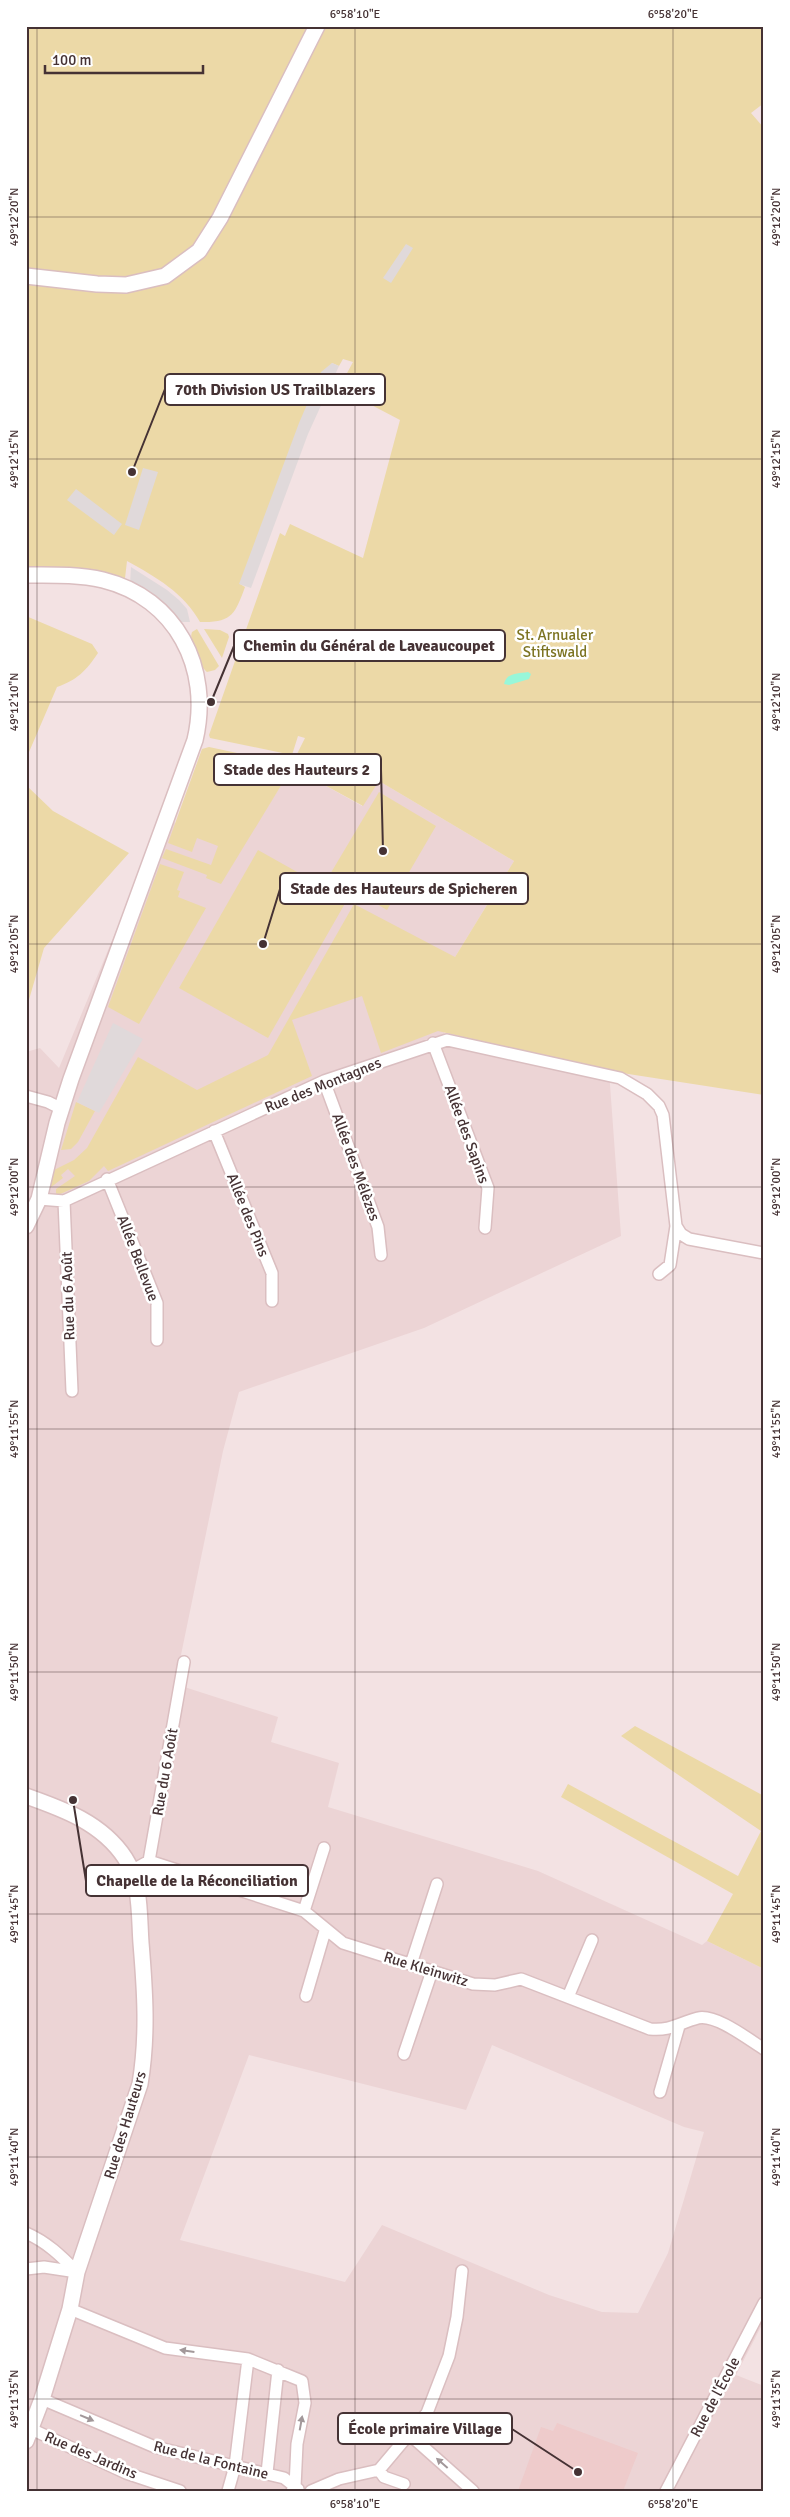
<svg xmlns="http://www.w3.org/2000/svg" width="790" height="2517" font-family="Signika,sans-serif">
<style>
.residential{fill:#ecd4d5;fill-rule:evenodd}
.education{fill:#eecbcb}
.green{fill:#ecd9a7}
.parking{fill:#e0d9da}
.water{fill:#98f7d9}
.lines{fill:none;stroke-linecap:round;stroke-linejoin:round}
.minor-casing{stroke:#dabec0;stroke-width:14}
.tertiary-casing{stroke:#dabec0;stroke-width:18}
.minor{stroke:#fff;stroke-width:11}
.tertiary{stroke:#fff;stroke-width:15}
.oneway{fill:#a2989a}
.ticks{fill:none;stroke:#453234;stroke-width:1;stroke-opacity:0.45}
.labels{text-anchor:middle;dominant-baseline:central;stroke-width:5;stroke-linejoin:round;paint-order:stroke}
.park-label{font-size:15px;fill:#7c7321;stroke:#fff}
.street-label{font-size:15px;fill:#453234;stroke:#fff}
.leader{fill:none;stroke:#453234;stroke-width:2}
.callout-dot{fill:#453234;stroke:#fff;stroke-width:2}
.callout{fill:#fff;stroke:#453234;stroke-width:2}
.callout-label{font-size:16px;text-anchor:middle;font-weight:bold;fill:#453234}
.neatline{fill:none;stroke:#453234;stroke-width:2}
.ticks-label{font-size:12px;text-anchor:middle;fill:#453234}
</style>
<rect width="100%" height="100%" fill="#f3e2e3"/>
<path class="residential" d="M 308,776 L 362,806 L 379,781 L 514,861 L 455,957 L 444,1034 L 609,1071 L 621,1236 L 424,1328 L 239,1392 L 223,1451 L 175,1684 L 278,1717 L 271,1742 L 339,1763 L 328,1807 L 538,1871 L 702,1945 L 707,1941 L 764,1969 L 764,2321 L 736,2375 L 764,2386 L 764,2491 L 26,2491 L 26,1052 L 40,1048 L 59,1068 L 163,818 L 241,848 L 282,784 ZM 492,2045 L 684,2127 L 704,2132 L 668,2253 L 638,2313 L 602,2312 L 549,2295 L 382,2225 L 345,2282 L 180,2240 L 249,2055 L 466,2110 Z"/>
<path class="education" d="M 557,2423 L 638,2453 L 623,2491 L 518,2491 L 541,2427 L 553,2431 Z"/>
<path class="green" d="M 26,26 L 764,26 L 764,103 L 751,113 L 764,128 L 764,1095 L 609,1071 L 438,1031 L 381,1053 L 362,996 L 292,1020 L 312,1076 L 108,1171 L 104,1166 L 89,1181 L 56,1196 L 56,1189 L 75,1176 L 68,1169 L 61,1175 L 63,1178 L 50,1188 L 54,1170 L 74,1160 L 87,1148 L 138,1057 L 197,1090 L 268,1055 L 354,904 L 455,957 L 514,861 L 379,781 L 363,806 L 308,776 L 282,784 L 221,884 L 206,878 L 207,875 L 162,858 L 166,849 L 211,865 L 218,846 L 197,838 L 192,852 L 168,843 L 202,749 L 209,747 L 285,763 L 280,776 L 285,778 L 305,738 L 298,736 L 292,755 L 210,738 L 209,735 L 280,533 L 285,536 L 290,524 L 363,558 L 400,420 L 339,388 L 353,362 L 343,359 L 339,366 L 332,363 L 240,584 L 245,587 C 235,614 232,623 200,622 C 184,593 156,577 127,561 L 124,587 L 26,575 Z
M 26,616 L 92,644 L 98,653 C 86,671 77,680 57,687 L 26,759 Z
M 197,629 L 219,666 L 215,670 L 207,672 C 199,665 188,642 192,632 Z
M 204,629 L 220,630 L 228,634 L 229,637 L 222,658 Z
M 26,785 L 53,811 L 129,853 L 44,948 L 26,1010 Z
M 379,792 L 436,826 L 387,910 L 329,876 Z
M 258,850 L 347,900 L 268,1038 L 179,988 Z
M 160,864 L 184,872 L 177,890 L 180,891 L 178,897 L 206,908 L 139,1024 L 108,1007 Z
M 76,1102 L 95,1111 L 78,1142 L 71,1149 L 61,1150 Z
M 635,1726 L 764,1796 L 764,1969 L 707,1941 L 733,1894 L 561,1797 L 568,1784 L 738,1876 L 761,1831 L 621,1736 Z"/>
<path class="parking" d="M 406,244 L 413,248 L 391,283 L 383,278 Z
M 332,363 L 339,366 L 308,434 L 251,588 L 239,584 L 299,423 L 321,372 Z
M 143,468 L 158,472 L 139,530 L 125,525 Z
M 76,489 L 122,524 L 114,535 L 67,500 Z
M 131,567 L 167,590 L 179,600 L 187,609 L 190,622 L 179,622 L 130,584 Z
M 113,1023 L 143,1039 L 99,1113 L 77,1102 Z"/>
<path class="water" d="M 528,672 L 531,674 L 529,679 L 509,685 L 504,684 C 507,672 518,674 528,672 Z"/>
<g class="lines">
<defs>
<path id="minor" d="M 433,1043 L 488,1188 L 485,1228
M 324,1081 L 378,1227 L 381,1255
M 26,1096 L 48,1102 L 62,1109
M 214,1131 L 272,1273 L 272,1301
M 107,1179 L 157,1303 L 157,1340
M 39,1199 L 64,1201 L 324,1081 L 447,1040 L 620,1078 L 647,1094 L 659,1106 L 663,1115 L 676,1226 L 681,1234 L 689,1239 L 764,1253
M 64,1201 L 72,1391
M 659,1274 L 670,1265 L 676,1226
M 149,1861 L 304,1911 L 343,1943 L 473,1984 L 495,1985 L 521,1979 L 650,2029 C 671,2031 679,2023 698,2018 C 716,2014 748,2039 764,2049
M 131,1871 L 149,1861 L 184,1662
M 304,1911 L 324,1848
M 411,1964 L 437,1884
M 306,1996 L 325,1931
M 568,1997 L 592,1940
M 404,2054 L 432,1971
M 660,2092 L 679,2026
M 26,2233 C 47,2242 61,2256 77,2272
M 26,2269 L 44,2267 L 77,2272
M 70,2309 L 165,2348 L 248,2359 L 302,2381 L 305,2403 L 297,2444 L 295,2487 L 292,2491
M 42,2399 L 155,2447 L 284,2478 L 298,2489
M 31,2429 L 126,2473 L 180,2491
M 410,2435 L 473,2491
M 379,2470 L 384,2477 L 404,2484
M 267,2473 L 278,2370
M 228,2491 L 235,2466 L 248,2359
M 311,2491 L 339,2479 L 379,2470 L 427,2413 L 449,2356 L 457,2317 L 462,2271
M 666,2491 L 764,2303"/>
<path id="tertiary" d="M 26,276 L 97,284 L 126,285 L 165,276 L 199,251 L 220,218 L 317,26
M 26,575 C 51,575 78,574 103,580 C 176,598 212,668 195,740 L 71,1079 L 57,1123 L 39,1199 L 26,1226
M 26,1796 C 63,1809 102,1823 125,1858 C 141,1882 139,1915 141,1943 C 145,1991 148,2036 140,2084 L 77,2272 L 70,2309 L 42,2399 L 26,2441"/>
</defs>
<use href="#minor" class="minor-casing"/>
<use href="#tertiary" class="tertiary-casing"/>
<use href="#minor" class="minor"/>
<use href="#tertiary" class="tertiary"/>
</g>
<defs><path id="oneway-solid" d="M-6-.8H1V-3.2L6.5 0L1 3.2V.8H-6Z" transform="scale(1.25)"/></defs>
<g class="oneway">
<use href="#oneway-solid" transform="translate(187 2351) rotate(-172)"/>
<use href="#oneway-solid" transform="translate(87 2418) rotate(23)"/>
<use href="#oneway-solid" transform="translate(301 2423) rotate(-80)"/>
<use href="#oneway-solid" transform="translate(442 2463) rotate(-139)"/>
</g>
<path class="ticks" d="M 37,26 L 37,2491M 355,26 L 355,2491M 673,26 L 673,2491M 26,217 L 764,217M 26,459 L 764,459M 26,702 L 764,702M 26,944 L 764,944M 26,1187 L 764,1187M 26,1429 L 764,1429M 26,1672 L 764,1672M 26,1914 L 764,1914M 26,2157 L 764,2157M 26,2399 L 764,2399"/>
<g class="labels">
<g class="park-label">
<text x="555" y="635">St. Arnualer<tspan x="555" dy="17">Stiftswald</tspan></text>
</g>
<g class="street-label">
<text transform="translate(323 1085) rotate(-22)">Rue des Montagnes</text>
<text transform="translate(467 1134) rotate(70)">Allée des Sapins</text>
<text transform="translate(356 1167) rotate(70)">Allée des Mélèzes</text>
<text transform="translate(248 1215) rotate(68)">Allée des Pins</text>
<text transform="translate(138 1258) rotate(69)">Allée Bellevue</text>
<text transform="translate(68 1296) rotate(-92)">Rue du 6 Août</text>
<text transform="translate(165 1772) rotate(-80)">Rue du 6 Août</text>
<text transform="translate(426 1969) rotate(17)">Rue Kleinwitz</text>
<text transform="translate(125 2125) rotate(-73)">Rue des Hauteurs</text>
<text transform="translate(715 2397) rotate(-62)">Rue de l'École</text>
<text transform="translate(91 2455) rotate(23)">Rue des Jardins</text>
<text transform="translate(211 2460) rotate(14)">Rue de la Fontaine</text>
</g>
</g>
<path class="leader" d="M132 472L165 389M211 702L234 646M383 851L381 769M263 944L280 889M73 1800L86 1881M578 2472L512 2429"/>
<g class="callout-dot">
<circle cx="132" cy="472" r="5"/>
<circle cx="211" cy="702" r="5"/>
<circle cx="383" cy="851" r="5"/>
<circle cx="263" cy="944" r="5"/>
<circle cx="73" cy="1800" r="5"/>
<circle cx="578" cy="2472" r="5"/>
</g>
<g class="callout">
<rect x="165" y="374" width="220" height="31" rx="5"/>
<rect x="234" y="630" width="271" height="31" rx="5"/>
<rect x="214" y="754" width="167" height="31" rx="5"/>
<rect x="280" y="873" width="248" height="31" rx="5"/>
<rect x="86" y="1865" width="222" height="31" rx="5"/>
<rect x="338" y="2413" width="174" height="31" rx="5"/>
</g>
<g class="callout-label">
<text x="275" y="395">70th Division US Trailblazers</text>
<text x="369" y="651">Chemin du Général de Laveaucoupet</text>
<text x="297" y="775">Stade des Hauteurs 2</text>
<text x="404" y="894">Stade des Hauteurs de Spicheren</text>
<text x="197" y="1886">Chapelle de la Réconciliation</text>
<text x="425" y="2434">École primaire Village</text>
</g>
<rect width="790" height="2517" fill="none" stroke="#ffffff" stroke-width="55"/>
<path d="M45 65v8h158v-8" fill="none" stroke="#453234" stroke-width="2.5"/>
<text x="52" y="65" font-size="15" fill="#453234" stroke="#ffffff" stroke-width="4" paint-order="stroke">100 m</text>
<rect x="28" y="28" width="734" height="2462" class="neatline"/>
<g class="ticks-label">
<text x="355" y="18">6°58'10"E</text>
<text x="673" y="18">6°58'20"E</text>
<text transform="translate(14 217) rotate(-90)" y="4">49°12'20"N</text>
<text transform="translate(776 217) rotate(-90)" y="4">49°12'20"N</text>
<text transform="translate(14 459) rotate(-90)" y="4">49°12'15"N</text>
<text transform="translate(776 459) rotate(-90)" y="4">49°12'15"N</text>
<text transform="translate(14 702) rotate(-90)" y="4">49°12'10"N</text>
<text transform="translate(776 702) rotate(-90)" y="4">49°12'10"N</text>
<text transform="translate(14 944) rotate(-90)" y="4">49°12'05"N</text>
<text transform="translate(776 944) rotate(-90)" y="4">49°12'05"N</text>
<text transform="translate(14 1187) rotate(-90)" y="4">49°12'00"N</text>
<text transform="translate(776 1187) rotate(-90)" y="4">49°12'00"N</text>
<text transform="translate(14 1429) rotate(-90)" y="4">49°11'55"N</text>
<text transform="translate(776 1429) rotate(-90)" y="4">49°11'55"N</text>
<text transform="translate(14 1672) rotate(-90)" y="4">49°11'50"N</text>
<text transform="translate(776 1672) rotate(-90)" y="4">49°11'50"N</text>
<text transform="translate(14 1914) rotate(-90)" y="4">49°11'45"N</text>
<text transform="translate(776 1914) rotate(-90)" y="4">49°11'45"N</text>
<text transform="translate(14 2157) rotate(-90)" y="4">49°11'40"N</text>
<text transform="translate(776 2157) rotate(-90)" y="4">49°11'40"N</text>
<text transform="translate(14 2399) rotate(-90)" y="4">49°11'35"N</text>
<text transform="translate(776 2399) rotate(-90)" y="4">49°11'35"N</text>
<text x="355" y="2508">6°58'10"E</text>
<text x="673" y="2508">6°58'20"E</text>
</g>
</svg>
